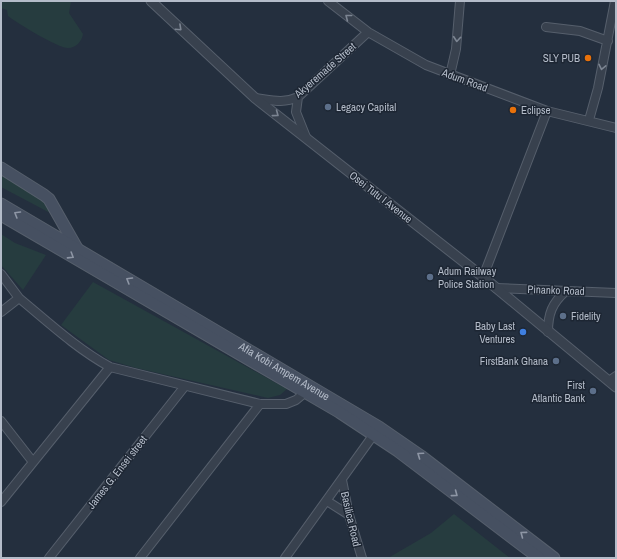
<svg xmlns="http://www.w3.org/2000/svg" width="617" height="559" font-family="'Archivo Narrow',sans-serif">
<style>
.green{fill:#263c3f}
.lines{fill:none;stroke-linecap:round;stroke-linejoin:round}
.minor-casing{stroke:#565f6c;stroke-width:10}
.tertiary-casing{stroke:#565f6c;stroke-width:11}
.secondary-casing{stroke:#565f6c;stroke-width:13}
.minor{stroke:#38414e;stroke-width:8}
.tertiary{stroke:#38414e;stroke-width:9}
.secondary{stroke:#465061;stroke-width:11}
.oneway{stroke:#7c8592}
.oneway2{stroke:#8e96a5}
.food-dot{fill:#e8710a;stroke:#1d2633;stroke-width:1.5}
.service-dot{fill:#5c6f8a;stroke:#1d2633;stroke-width:1.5}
.shop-dot{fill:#3f7fe0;stroke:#1d2633;stroke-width:1.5}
.labels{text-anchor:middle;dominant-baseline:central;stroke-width:3;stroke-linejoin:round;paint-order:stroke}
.poi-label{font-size:11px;fill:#b4bcc9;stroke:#1d2633;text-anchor:end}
.street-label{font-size:11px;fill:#b4bcc9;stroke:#1d2633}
</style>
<rect width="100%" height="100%" fill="#242f3e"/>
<path class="green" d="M 1,1 L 71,1 L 69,13 L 83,34 C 82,41 76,48 68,48 C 58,48 17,23 8,16 L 7,10 L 1,8 Z
M 1,174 C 21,185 41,193 52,214 L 1,187 Z
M 1,234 L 15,243 L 46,255 L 23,290 L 1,265 Z
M 93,282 L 287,389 L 280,395 L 268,398 L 136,368 L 109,360 L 61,325 Z
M 454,514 L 510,558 L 388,558 L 431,533 Z"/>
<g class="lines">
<defs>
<path id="minor" d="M 328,1 L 368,32 L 426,65 L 547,111 L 616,128
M 546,27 L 580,31 L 608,41
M 450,75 L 456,49 L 460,1
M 298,97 L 296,112 L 306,137
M 255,98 C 271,100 283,104 298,97 L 368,32
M 589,120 L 598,88 L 615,1
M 1,274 L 19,298 L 1,312
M 483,277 L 547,111
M 496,288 L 616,293
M 19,298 C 48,322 77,349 110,367 L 260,404 L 286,404 L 296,400 L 308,390
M 548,332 C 548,314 552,303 566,291
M 609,381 L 616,376
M 1,421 L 33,462
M 342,480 L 349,515 L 362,558
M 327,501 L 349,515
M 1,502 L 110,367
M 49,558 L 185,386
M 140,558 L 260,404
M 285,558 L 377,430"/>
<path id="tertiary" d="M 151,1 L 255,98 L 483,277 L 616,387"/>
<g id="secondary">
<path d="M 1,168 L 44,195 L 49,199 L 78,250"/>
<path id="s1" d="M 1,204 L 379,427 L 421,456 L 554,558"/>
<path d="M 1,215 L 339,412 L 398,451 L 539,558"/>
</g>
</defs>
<use href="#minor" class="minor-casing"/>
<use href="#tertiary" class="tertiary-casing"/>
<use href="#secondary" class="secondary-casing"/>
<use href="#minor" class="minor"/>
<use href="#tertiary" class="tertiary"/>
<use href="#secondary" class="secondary"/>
</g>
<defs><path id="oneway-chevron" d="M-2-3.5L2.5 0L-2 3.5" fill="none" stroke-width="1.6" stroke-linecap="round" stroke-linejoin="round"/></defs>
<g class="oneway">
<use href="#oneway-chevron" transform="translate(348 17) rotate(-142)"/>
<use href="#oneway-chevron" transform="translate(179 28) rotate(43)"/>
<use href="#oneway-chevron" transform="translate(457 39) rotate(95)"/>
<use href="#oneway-chevron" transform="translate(602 67) rotate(102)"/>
<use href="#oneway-chevron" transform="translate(276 114) rotate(37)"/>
</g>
<g class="oneway2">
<use href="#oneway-chevron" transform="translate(17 214) rotate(-149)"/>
<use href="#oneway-chevron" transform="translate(71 256) rotate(32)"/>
<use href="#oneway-chevron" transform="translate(129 280) rotate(-149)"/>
<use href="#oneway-chevron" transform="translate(420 455) rotate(-145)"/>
<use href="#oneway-chevron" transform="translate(455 494) rotate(37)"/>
<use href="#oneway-chevron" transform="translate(523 534) rotate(-143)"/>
</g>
<g class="food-dot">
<circle cx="588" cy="58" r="4"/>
<circle cx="513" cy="110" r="4"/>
</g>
<g class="service-dot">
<circle cx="328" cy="107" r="4"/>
<circle cx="430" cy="277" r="4"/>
<circle cx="563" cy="316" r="4"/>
<circle cx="556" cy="361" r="4"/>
<circle cx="593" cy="391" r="4"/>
</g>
<circle class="shop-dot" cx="523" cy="332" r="4"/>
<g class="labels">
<g class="poi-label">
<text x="580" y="58">SLY PUB</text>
<text x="336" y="107" text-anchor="start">Legacy Capital</text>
<text x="521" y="110" text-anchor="start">Eclipse</text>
<text x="438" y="271" text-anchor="start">Adum Railway<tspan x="438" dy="13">Police Station</tspan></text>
<text x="571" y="316" text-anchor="start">Fidelity</text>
<text x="515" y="326">Baby Last<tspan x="515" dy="13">Ventures</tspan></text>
<text x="548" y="361">FirstBank Ghana</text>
<text x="585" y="385">First<tspan x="585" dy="13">Atlantic Bank</tspan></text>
</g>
<g class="street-label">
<text transform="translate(325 70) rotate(-41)">Akyeremade Street</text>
<text transform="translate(465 80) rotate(20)">Adum Road</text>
<text transform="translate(381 197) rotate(38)">Osei Tutu I Avenue</text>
<text transform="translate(556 290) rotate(2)">Pinanko Road</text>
<text stroke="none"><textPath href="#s1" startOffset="329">Afia Kobi Ampem Avenue</textPath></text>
<text transform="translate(117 472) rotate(-52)">James G. Ensei street</text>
<text transform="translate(351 519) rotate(77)">Basilica Road</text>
</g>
</g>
<rect width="617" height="559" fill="none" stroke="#b4bcc9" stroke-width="4"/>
</svg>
